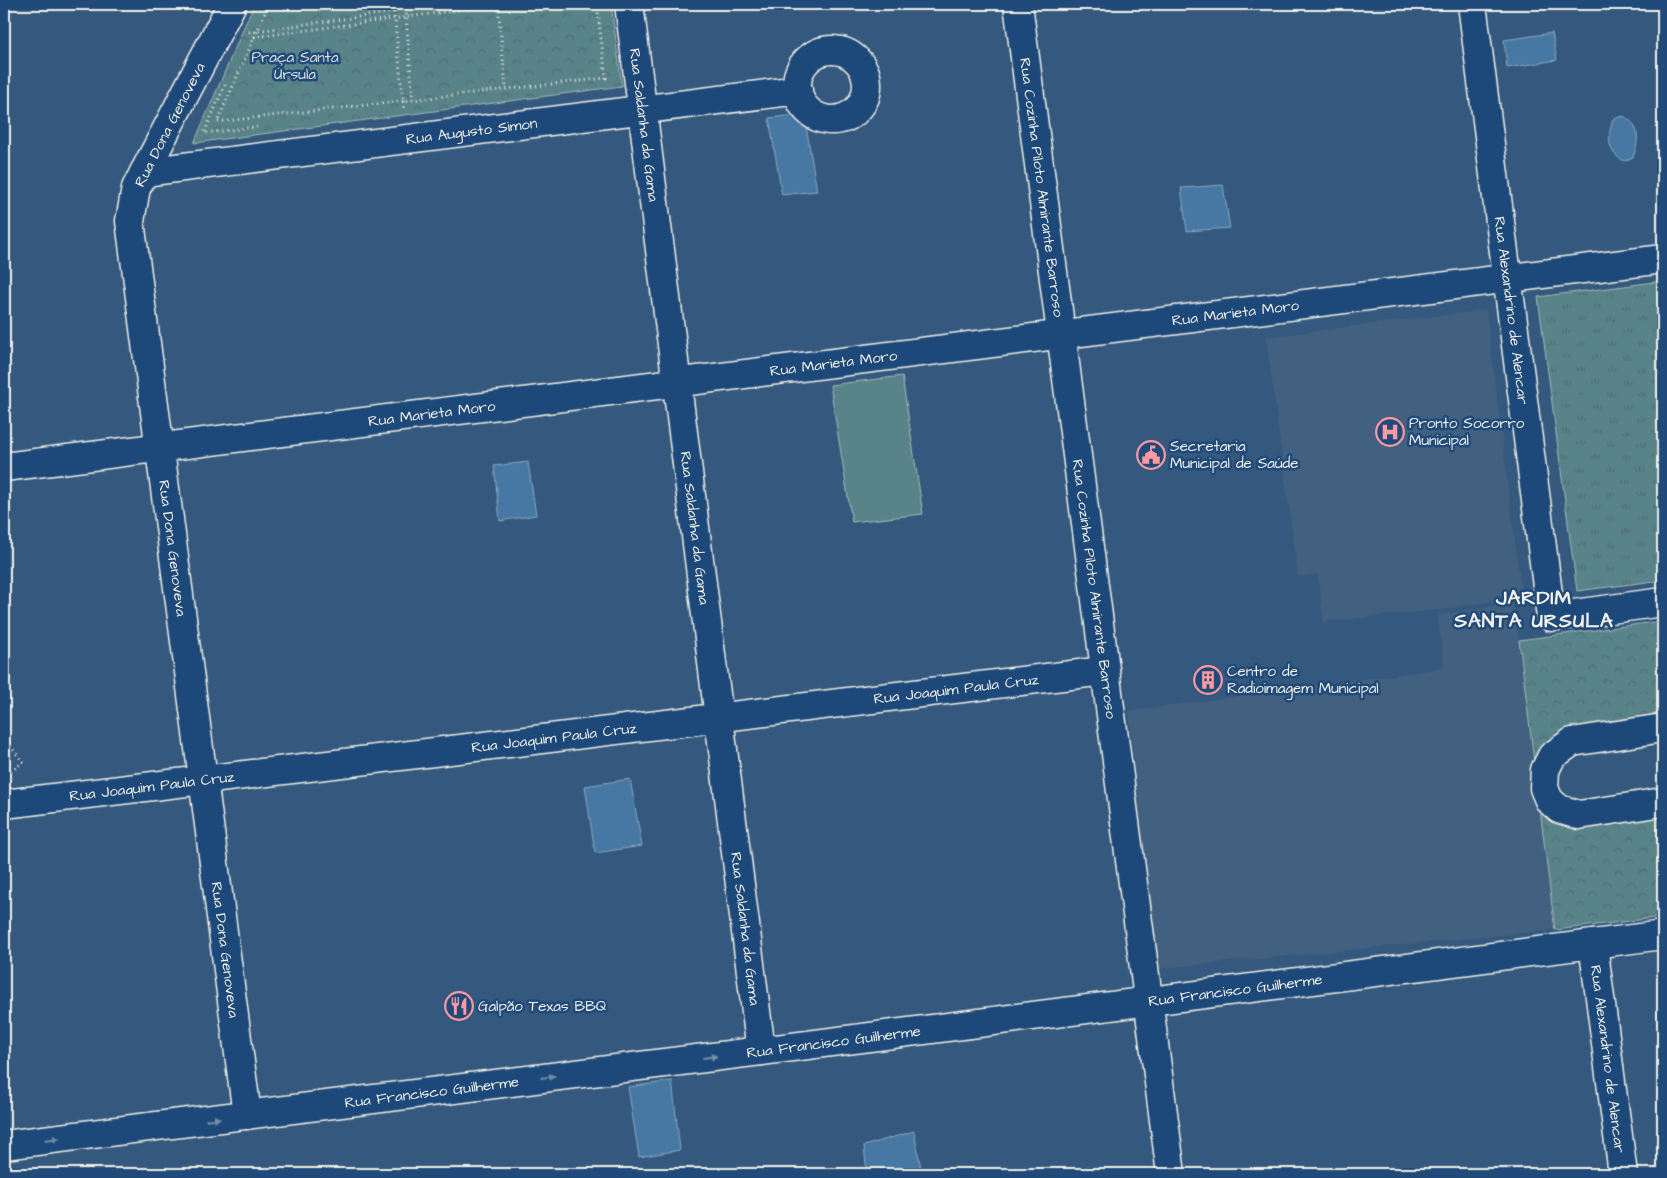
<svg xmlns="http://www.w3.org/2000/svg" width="1667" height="1178" font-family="'Architects Daughter',sans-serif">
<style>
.built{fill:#436180}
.grass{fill:url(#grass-tufts);stroke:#a6bab8}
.park{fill:url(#park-crowns);stroke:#a6bab8}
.pitch{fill:#598389;stroke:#a6bab8}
.water{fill:#4778a4;stroke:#8ca8bf}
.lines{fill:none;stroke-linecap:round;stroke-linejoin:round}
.minor-casing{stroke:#f4f1e8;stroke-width:31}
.path{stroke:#f4f1e8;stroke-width:3;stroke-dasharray:1 4;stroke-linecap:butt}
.minor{stroke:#1f4a7a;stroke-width:28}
.oneway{fill:#748da6}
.labels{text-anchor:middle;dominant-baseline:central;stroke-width:5;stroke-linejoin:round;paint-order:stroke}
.park-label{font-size:15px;fill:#dde0da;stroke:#1f4a7a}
.street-label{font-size:15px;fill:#f4f1e8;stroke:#1f4a7a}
.poi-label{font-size:15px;fill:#f4f1e8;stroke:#1f4a7a;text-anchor:start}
.district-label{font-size:20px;font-weight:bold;letter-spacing:1px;fill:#f4f1e8;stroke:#1f4a7a}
</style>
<defs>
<pattern id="grass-tufts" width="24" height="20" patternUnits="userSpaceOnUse" patternTransform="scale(1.25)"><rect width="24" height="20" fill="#598389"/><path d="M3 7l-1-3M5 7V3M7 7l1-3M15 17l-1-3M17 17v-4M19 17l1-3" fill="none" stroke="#536b6e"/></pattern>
<pattern id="park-crowns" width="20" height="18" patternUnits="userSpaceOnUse" patternTransform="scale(1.25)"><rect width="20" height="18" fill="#598389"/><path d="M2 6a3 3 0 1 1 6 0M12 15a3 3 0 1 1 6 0" fill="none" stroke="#536b6e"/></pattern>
</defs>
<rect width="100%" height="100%" fill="#34587e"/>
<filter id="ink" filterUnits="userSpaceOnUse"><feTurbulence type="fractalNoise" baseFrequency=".02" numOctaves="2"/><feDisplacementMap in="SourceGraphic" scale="10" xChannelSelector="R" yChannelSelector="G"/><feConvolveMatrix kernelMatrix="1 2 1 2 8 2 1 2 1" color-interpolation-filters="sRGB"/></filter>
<g filter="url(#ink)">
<path class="built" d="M 1486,310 L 1522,596 L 1447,609 L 1323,622 L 1318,574 L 1298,577 L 1266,337 Z
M 1513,603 L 1519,640 L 1555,930 L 1154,969 L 1129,711 L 1444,668 L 1438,615 Z"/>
<path class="grass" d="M 1663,281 L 1663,580 L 1577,591 L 1538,297 Z"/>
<path class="park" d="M 254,4 L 611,4 L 622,86 L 194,143 Z
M 1663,621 L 1663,728 L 1552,756 L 1559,809 L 1663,802 L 1663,917 L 1555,930 L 1519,640 Z"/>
<path class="pitch" d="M 902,376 L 923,514 L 852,522 L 830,385 Z"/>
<path class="water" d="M 1552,33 L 1557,60 L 1507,68 L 1504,40 Z
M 804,114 L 817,191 L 782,195 L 769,118 Z
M 1623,116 C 1640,124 1640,140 1633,157 L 1625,161 C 1607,155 1607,135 1613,119 Z
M 1223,185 L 1230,228 L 1187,231 L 1181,188 Z
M 528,462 L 536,515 L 500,521 L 494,466 Z
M 630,779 L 642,846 L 595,853 L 585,786 Z
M 672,1081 L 680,1150 L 639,1157 L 628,1087 Z
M 914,1131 L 922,1174 L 867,1174 L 864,1146 Z"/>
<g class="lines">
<defs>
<g id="minor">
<path id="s1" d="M 232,4 L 136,188 L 130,221 L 247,1115"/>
<path id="s2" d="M 629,4 L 761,1051"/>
<path id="s3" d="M 1018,4 L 1171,1174"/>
<path id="s4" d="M 1472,4 L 1551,617 L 1663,602"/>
<circle cx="832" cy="85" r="35"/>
<path id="s5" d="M 144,172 L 798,90"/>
<path id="s6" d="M 4,467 L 1663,259"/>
<path d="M 1663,728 L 1572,742 L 1552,756 L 1545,770 L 1544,788 L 1549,800 L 1559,809 L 1579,815 L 1663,802"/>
<path id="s7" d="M 4,804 L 1104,671"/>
<path id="s8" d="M 1593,944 L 1623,1174"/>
<path id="s9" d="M 4,1145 L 761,1051 L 1663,935"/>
</g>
</defs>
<use href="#minor" class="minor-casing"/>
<path class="path" d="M 269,4 L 217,122 L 606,78 L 597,4
M 405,4 L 413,99
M 498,5 L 506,89
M 394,12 L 404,109
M 249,32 L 394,12 L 393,4
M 254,37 L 498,5
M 225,85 L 204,133 L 257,127
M 4,738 L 23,762 L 8,774"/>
<use href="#minor" class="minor"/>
</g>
<defs><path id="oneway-solid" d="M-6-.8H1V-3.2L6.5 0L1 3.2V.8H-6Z" transform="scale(1.25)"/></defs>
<g class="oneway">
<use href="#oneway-solid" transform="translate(710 1057) rotate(-7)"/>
<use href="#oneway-solid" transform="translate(548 1077) rotate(-7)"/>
<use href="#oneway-solid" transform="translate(213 1119) rotate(-7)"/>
<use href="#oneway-solid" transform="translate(52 1139) rotate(-7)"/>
</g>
</g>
<defs>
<symbol id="hospital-ring" viewBox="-11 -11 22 22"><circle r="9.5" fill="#1f4a7a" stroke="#ff9aa2" stroke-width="1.5"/><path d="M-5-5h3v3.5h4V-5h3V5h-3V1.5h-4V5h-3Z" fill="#ff9aa2"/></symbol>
<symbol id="civic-ring" viewBox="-11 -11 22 22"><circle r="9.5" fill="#1f4a7a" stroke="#ff9aa2" stroke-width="1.5"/><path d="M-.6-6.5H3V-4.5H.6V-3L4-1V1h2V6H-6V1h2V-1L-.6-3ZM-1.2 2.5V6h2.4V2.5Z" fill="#ff9aa2"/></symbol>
<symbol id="building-ring" viewBox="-11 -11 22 22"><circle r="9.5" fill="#1f4a7a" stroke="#ff9aa2" stroke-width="1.5"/><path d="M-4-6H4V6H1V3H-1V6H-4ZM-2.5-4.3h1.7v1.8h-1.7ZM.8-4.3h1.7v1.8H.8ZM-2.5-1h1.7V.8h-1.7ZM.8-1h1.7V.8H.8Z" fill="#ff9aa2"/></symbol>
<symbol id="restaurant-ring" viewBox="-11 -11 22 22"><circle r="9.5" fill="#1f4a7a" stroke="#ff9aa2" stroke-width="1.5"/><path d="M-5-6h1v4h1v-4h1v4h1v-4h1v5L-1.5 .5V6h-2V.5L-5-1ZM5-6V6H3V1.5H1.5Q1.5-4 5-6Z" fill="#ff9aa2"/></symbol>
</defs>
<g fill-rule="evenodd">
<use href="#hospital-ring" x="1374" y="416" width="32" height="32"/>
<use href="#civic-ring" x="1135" y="439" width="32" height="32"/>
<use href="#building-ring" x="1192" y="664" width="32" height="32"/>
<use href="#restaurant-ring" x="443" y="990" width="32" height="32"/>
</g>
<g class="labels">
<g class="park-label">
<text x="295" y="57">Praça Santa<tspan x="295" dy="17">Úrsula</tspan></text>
</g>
<g class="street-label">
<text transform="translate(170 125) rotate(-63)">Rua Dona Genoveva</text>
<text stroke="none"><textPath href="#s2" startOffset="122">Rua Saldanha da Gama</textPath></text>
<text stroke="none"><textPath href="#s5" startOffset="330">Rua Augusto Simon</textPath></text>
<text stroke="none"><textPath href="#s3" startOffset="185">Rua Cozinha Piloto Almirante Barroso</textPath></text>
<text stroke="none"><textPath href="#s4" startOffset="309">Rua Alexandrino de Alencar</textPath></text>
<text stroke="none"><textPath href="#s6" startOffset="1241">Rua Marieta Moro</textPath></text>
<text stroke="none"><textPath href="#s6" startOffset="836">Rua Marieta Moro</textPath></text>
<text stroke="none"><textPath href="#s6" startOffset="431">Rua Marieta Moro</textPath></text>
<text stroke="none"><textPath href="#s2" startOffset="528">Rua Saldanha da Gama</textPath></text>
<text stroke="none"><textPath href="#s1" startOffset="571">Rua Dona Genoveva</textPath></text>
<text stroke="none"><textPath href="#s3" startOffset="590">Rua Cozinha Piloto Almirante Barroso</textPath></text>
<text stroke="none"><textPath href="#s7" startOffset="959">Rua Joaquim Paula Cruz</textPath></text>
<text stroke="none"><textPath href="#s7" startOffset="554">Rua Joaquim Paula Cruz</textPath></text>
<text stroke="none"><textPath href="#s7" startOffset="149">Rua Joaquim Paula Cruz</textPath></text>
<text stroke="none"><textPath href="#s2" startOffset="932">Rua Saldanha da Gama</textPath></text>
<text stroke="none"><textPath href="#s1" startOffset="976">Rua Dona Genoveva</textPath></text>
<text stroke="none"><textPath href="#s9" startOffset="1241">Rua Francisco Guilherme</textPath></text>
<text stroke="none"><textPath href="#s9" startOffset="836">Rua Francisco Guilherme</textPath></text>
<text stroke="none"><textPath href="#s8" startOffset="116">Rua Alexandrino de Alencar</textPath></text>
<text stroke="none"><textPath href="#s9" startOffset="431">Rua Francisco Guilherme</textPath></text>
</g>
<g class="poi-label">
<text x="1409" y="423">Pronto Socorro<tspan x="1409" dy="17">Municipal</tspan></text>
<text x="1170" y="446">Secretaria<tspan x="1170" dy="17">Municipal de Saúde</tspan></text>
<text x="1227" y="671">Centro de<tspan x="1227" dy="17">Radioimagem Municipal</tspan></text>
<text x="478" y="1006">Galpão Texas BBQ</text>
</g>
<g class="district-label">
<text x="1534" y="598">JARDIM<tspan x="1534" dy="23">SANTA URSULA</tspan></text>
</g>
</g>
<rect width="1667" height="1178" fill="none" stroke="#1f4a7a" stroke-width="20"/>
<rect x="10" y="10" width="1647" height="1158" fill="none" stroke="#f4f1e8" stroke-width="2" filter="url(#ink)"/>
</svg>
